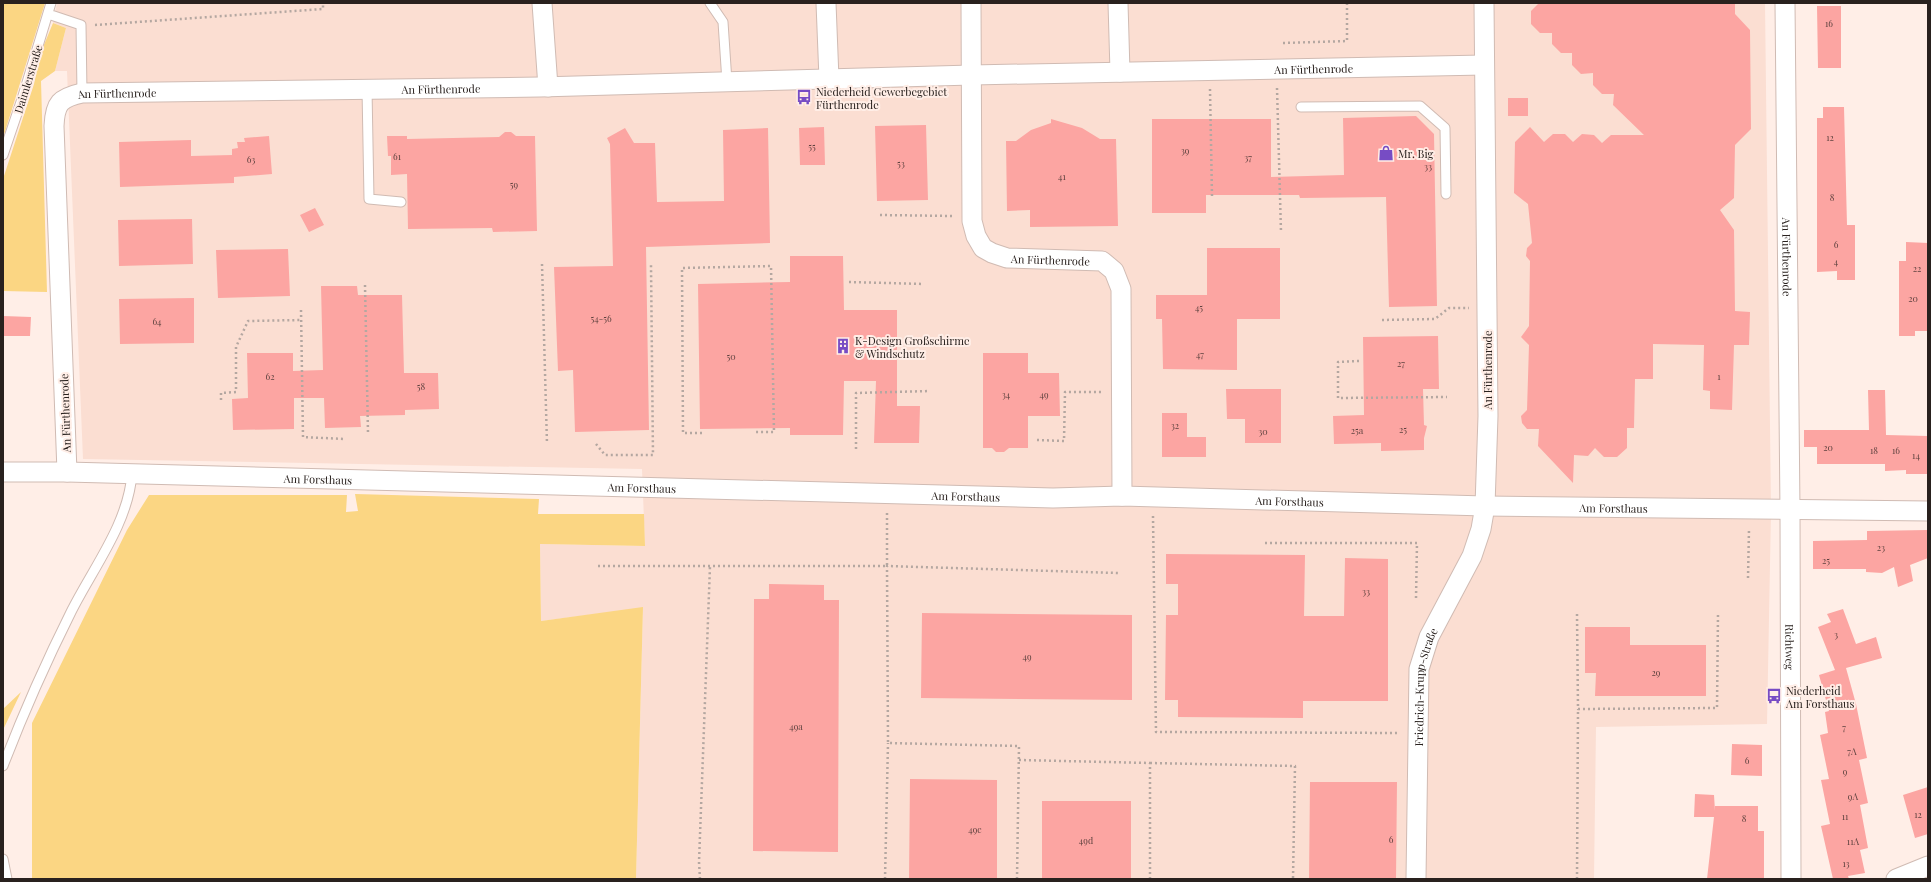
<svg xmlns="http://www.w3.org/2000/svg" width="1931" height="882" font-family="'Playfair Display',serif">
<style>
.built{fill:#fbded2}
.green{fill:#fbd683}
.building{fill:#fca5a2}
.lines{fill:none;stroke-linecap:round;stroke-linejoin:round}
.service-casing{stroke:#d0bbb3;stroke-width:11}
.minor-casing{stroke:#d0bbb3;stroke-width:21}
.path{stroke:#b4a7a1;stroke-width:2.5;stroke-dasharray:2 3;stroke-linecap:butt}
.service{stroke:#fff;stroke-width:9}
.minor{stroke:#fff;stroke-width:19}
.labels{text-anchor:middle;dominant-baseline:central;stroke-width:4;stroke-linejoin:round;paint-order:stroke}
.number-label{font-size:9px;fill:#5e423f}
.street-label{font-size:11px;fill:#29211e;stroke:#ffeee7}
.poi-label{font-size:11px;fill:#29211e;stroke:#ffeee7;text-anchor:start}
</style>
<rect width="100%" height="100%" fill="#ffeee7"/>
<path class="built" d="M 57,3 L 1765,3 L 1771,511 L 1767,724 L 1596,727 L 1594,879 L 636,879 L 643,608 L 541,621 L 540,544 L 645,546 L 642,469 L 83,459 L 67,71 L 55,71 L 66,28 L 53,23 Z"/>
<path class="green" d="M 3,3 L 45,3 L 3,138 Z
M 53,23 L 66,28 L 55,71 L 41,81 L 47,292 L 3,291 L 3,179 L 34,84 L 41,52 Z
M 355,494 L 539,499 L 538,514 L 644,514 L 645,546 L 540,544 L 541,621 L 643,607 L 636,879 L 32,879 L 32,723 L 127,530 L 149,495 L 347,495 L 346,512 L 358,511 Z
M 21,692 L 3,730 L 3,709 Z"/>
<path class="building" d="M 1539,3 L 1735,3 L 1735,14 L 1750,30 L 1751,129 L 1735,145 L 1734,198 L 1720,210 L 1734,230 L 1735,311 L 1750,312 L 1749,345 L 1734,345 L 1732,410 L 1710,409 L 1710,391 L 1703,390 L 1704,345 L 1653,344 L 1653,379 L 1635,379 L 1634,428 L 1627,428 L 1627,448 L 1617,457 L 1604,457 L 1595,448 L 1588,456 L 1574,455 L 1573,483 L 1538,446 L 1539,429 L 1527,429 L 1522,423 L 1521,416 L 1527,410 L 1529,345 L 1521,337 L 1529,326 L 1530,261 L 1526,256 L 1527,248 L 1532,243 L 1528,204 L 1514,193 L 1515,142 L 1530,127 L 1544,142 L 1553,134 L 1565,134 L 1573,142 L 1582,134 L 1594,135 L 1602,143 L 1611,135 L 1644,135 L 1613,105 L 1614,94 L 1602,94 L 1593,85 L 1593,73 L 1581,74 L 1572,65 L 1572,53 L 1561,53 L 1552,44 L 1552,33 L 1540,33 L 1531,24 L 1531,11 Z
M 1817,6 L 1841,6 L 1841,68 L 1818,68 Z
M 1508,98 L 1528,98 L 1528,116 L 1508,116 Z
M 1823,107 L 1844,107 L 1847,225 L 1855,225 L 1855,280 L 1837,280 L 1837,271 L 1817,272 L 1817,118 L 1823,118 Z
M 1416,116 L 1434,134 L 1437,306 L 1389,307 L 1386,197 L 1300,198 L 1299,195 L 1206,195 L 1206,213 L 1152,213 L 1152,119 L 1271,119 L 1271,177 L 1344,175 L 1343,118 Z
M 1051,119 L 1082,128 L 1100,139 L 1116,139 L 1118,226 L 1030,227 L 1030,210 L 1007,211 L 1006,141 L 1016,141 L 1031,130 L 1051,123 Z
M 926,125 L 928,200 L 877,201 L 875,126 Z
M 824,127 L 825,165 L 800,165 L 799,128 Z
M 625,128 L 634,143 L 655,143 L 657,202 L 724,201 L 723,130 L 768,128 L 770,243 L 646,247 L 649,430 L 575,432 L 573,370 L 558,371 L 554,267 L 613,266 L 610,144 L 607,138 Z
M 505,132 L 511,132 L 516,136 L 535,136 L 537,231 L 493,232 L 492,228 L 408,229 L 407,174 L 391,175 L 391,156 L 388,156 L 387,136 L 407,136 L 407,139 L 499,137 Z
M 269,136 L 272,174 L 234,177 L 234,183 L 120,187 L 119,142 L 191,140 L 191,156 L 232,155 L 232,149 L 238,148 L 237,142 L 245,142 L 244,138 Z
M 315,208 L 324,225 L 309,232 L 300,215 Z
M 192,219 L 193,264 L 119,266 L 118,220 Z
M 1906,242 L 1928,243 L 1928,331 L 1915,331 L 1915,336 L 1899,336 L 1899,261 L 1906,261 Z
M 1207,248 L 1280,248 L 1280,319 L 1237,319 L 1237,370 L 1163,369 L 1162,319 L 1156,319 L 1156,295 L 1207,295 Z
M 288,249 L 290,296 L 218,298 L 216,250 Z
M 790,256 L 843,256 L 844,310 L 897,310 L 897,406 L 920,406 L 919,443 L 874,443 L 876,381 L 844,381 L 843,435 L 790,435 L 790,428 L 700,429 L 698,284 L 790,282 Z
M 321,286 L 357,286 L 358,295 L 402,295 L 404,373 L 438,373 L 439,409 L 405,410 L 405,415 L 360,416 L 361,427 L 325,428 L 324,398 L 294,398 L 294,429 L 233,430 L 232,399 L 248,398 L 247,353 L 293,353 L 293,371 L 323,370 Z
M 194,298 L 194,343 L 120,344 L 119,299 Z
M 3,316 L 31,317 L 30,336 L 3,336 Z
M 1438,336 L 1439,389 L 1423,389 L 1424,425 L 1427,426 L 1424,438 L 1424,450 L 1381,451 L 1381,443 L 1334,444 L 1333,416 L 1364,415 L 1363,337 Z
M 983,353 L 1028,353 L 1028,373 L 1059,373 L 1060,416 L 1028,416 L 1028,448 L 1009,448 L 1004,452 L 996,452 L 992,448 L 983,448 Z
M 1226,389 L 1281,389 L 1281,443 L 1245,443 L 1245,419 L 1227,419 Z
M 1868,390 L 1885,390 L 1886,435 L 1928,436 L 1928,474 L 1906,474 L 1906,470 L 1885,471 L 1885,464 L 1817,464 L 1817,447 L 1804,447 L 1804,430 L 1869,430 Z
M 1162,413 L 1187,413 L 1187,437 L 1206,437 L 1206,457 L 1162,457 Z
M 1928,530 L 1928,558 L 1910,565 L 1913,581 L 1898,587 L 1894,567 L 1882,573 L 1866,572 L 1866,569 L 1813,569 L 1813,541 L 1867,540 L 1867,531 Z
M 1166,554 L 1305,555 L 1304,616 L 1344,616 L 1345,558 L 1388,559 L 1388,701 L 1303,701 L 1303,718 L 1178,717 L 1178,700 L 1165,700 L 1166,615 L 1178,615 L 1178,584 L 1166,584 Z
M 769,584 L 824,585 L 824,600 L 839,600 L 838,852 L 753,851 L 754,599 L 769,599 Z
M 1843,609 L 1856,644 L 1876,637 L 1882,658 L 1846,668 L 1856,704 L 1867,758 L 1859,760 L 1868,803 L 1860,805 L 1868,848 L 1860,850 L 1865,873 L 1848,876 L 1849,879 L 1833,879 L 1821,826 L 1830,824 L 1821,780 L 1829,779 L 1820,735 L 1828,733 L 1825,712 L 1829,711 L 1819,675 L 1835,670 L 1818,627 L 1831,622 L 1827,614 Z
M 922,613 L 1132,615 L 1132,700 L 921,698 Z
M 1585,627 L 1630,627 L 1630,645 L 1706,645 L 1706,696 L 1595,696 L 1596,673 L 1585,673 Z
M 1732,744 L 1762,745 L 1762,776 L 1731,775 Z
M 910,779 L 997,780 L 997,879 L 909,879 Z
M 1310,782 L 1397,782 L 1396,879 L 1309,879 Z
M 1928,787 L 1928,834 L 1915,838 L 1903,795 Z
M 1695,794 L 1714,795 L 1715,811 L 1715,806 L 1758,806 L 1758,831 L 1764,831 L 1764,879 L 1707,879 L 1714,817 L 1694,817 Z
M 1042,801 L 1131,801 L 1131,879 L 1042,879 Z"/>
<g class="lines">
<defs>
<path id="service" d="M 710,3 L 723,22 L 727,82
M 48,14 L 81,25 L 82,93
M 367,89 L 369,199 L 401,202
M 1301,107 L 1420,106 L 1445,128 L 1446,194
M 3,155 L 22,99 L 51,3
M 3,766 C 23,714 46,662 71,612 C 93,568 128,524 132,474
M 3,859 L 7,879"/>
<g id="minor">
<path d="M 542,3 L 548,87"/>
<path d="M 826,3 L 829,79"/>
<path id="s1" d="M 971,3 L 972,221 L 976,236 L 983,248 L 992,253 L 1007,258 L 1102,261 L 1114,271 L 1121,289 L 1122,496"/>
<path d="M 1118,3 L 1120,72"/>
<path id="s2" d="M 1785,3 L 1790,511 L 1791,879"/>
<path id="s3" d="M 3,472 L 67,472 L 1053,498 L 1122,496 L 1485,506 L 1928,511"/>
<path id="s4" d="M 67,472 L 54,126 C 55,103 60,98 82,93 L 540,87 L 972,75 L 1484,65"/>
<path id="s5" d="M 1416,879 L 1419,669 L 1429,637 L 1472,556 L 1481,529 L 1485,506 L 1488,416 L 1484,3"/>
<path d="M 1896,879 L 1928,866"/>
</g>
</defs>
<use href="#service" class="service-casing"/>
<use href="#minor" class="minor-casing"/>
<path class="path" d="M 95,25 L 323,9 L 323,3
M 1283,43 L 1347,41 L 1347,3
M 1277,88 L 1281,232
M 1210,89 L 1212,196
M 880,215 L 953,216
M 542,264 L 547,444
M 849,282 L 924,284
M 365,285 L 368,433
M 301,310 L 303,437 L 344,439
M 1382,320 L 1435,319 L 1449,308 L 1469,308
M 1359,361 L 1338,362 L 1338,398 L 1447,397
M 221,400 L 221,393 L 236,392 L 236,347 L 248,321 L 301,320
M 702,433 L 683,433 L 682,268 L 771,266 L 774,432 L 755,432
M 1037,440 L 1064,441 L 1065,392 L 1103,392
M 596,444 L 605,455 L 653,455 L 651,265
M 856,449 L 856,393 L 930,391
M 1153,516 L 1156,732 L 1398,733
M 1265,543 L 1417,543 L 1416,599
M 598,566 L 887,566 L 887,513
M 1748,578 L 1749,529
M 1577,614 L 1578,709 L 1717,708 L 1718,614
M 1019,760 L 1150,763 L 1150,879
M 1150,763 L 1295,766 L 1293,879
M 700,879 L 699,862 L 710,566
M 885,879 L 888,743
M 1017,879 L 1019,746 L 888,743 L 887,566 L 1118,573
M 1577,879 L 1578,709"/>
<use href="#service" class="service"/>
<use href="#minor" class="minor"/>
</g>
<defs>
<symbol id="bus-bare" viewBox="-9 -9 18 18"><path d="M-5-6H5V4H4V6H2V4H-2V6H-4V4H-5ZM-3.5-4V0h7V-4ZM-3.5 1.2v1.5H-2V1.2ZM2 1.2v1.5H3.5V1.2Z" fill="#774cc4" stroke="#ffeee7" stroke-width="2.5" paint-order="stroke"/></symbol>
<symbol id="shop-bare" viewBox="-9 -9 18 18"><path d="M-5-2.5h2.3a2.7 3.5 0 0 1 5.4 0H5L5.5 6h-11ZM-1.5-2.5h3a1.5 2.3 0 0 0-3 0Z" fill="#774cc4" stroke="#ffeee7" stroke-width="2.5" paint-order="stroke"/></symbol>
<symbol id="building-bare" viewBox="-9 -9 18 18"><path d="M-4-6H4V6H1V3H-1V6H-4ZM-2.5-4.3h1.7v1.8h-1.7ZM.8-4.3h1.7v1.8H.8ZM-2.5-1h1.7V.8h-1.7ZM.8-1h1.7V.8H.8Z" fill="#774cc4" stroke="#ffeee7" stroke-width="2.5" paint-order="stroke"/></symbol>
</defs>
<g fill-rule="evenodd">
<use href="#bus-bare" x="793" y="86" width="22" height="22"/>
<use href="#shop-bare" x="1375" y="142" width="22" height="22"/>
<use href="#building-bare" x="832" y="335" width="22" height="22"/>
<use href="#bus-bare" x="1763" y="685" width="22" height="22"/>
</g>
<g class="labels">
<g class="number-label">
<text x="1829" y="23">16</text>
<text x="1830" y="137">12</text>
<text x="812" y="146">55</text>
<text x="1185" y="150">39</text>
<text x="397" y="156">61</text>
<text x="1248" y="157">37</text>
<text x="251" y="159">63</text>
<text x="901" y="163">53</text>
<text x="1428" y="166">33</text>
<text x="1062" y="176">41</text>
<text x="514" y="184">59</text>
<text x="1832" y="197">8</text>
<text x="1836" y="244">6</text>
<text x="1836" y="261">4</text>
<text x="1917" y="268">22</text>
<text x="1913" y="298">20</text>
<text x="1199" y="307">45</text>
<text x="601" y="318">54-56</text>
<text x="157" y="321">64</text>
<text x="1200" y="354">47</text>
<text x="731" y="356">50</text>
<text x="1401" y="363">27</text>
<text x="270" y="376">62</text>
<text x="1719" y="376">1</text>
<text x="421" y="386">58</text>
<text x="1006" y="394">34</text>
<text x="1044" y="394">49</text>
<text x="1175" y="425">32</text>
<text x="1403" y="429">25</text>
<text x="1357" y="430">25a</text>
<text x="1263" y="431">30</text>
<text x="1828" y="447">20</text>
<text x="1874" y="450">18</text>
<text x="1896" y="450">16</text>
<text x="1916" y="455">14</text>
<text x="1881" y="547">23</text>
<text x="1826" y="560">25</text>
<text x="1366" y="591">33</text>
<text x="1836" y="634">3</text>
<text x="1027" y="656">49</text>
<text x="1656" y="672">29</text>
<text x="796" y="726">49a</text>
<text x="1844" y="727">7</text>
<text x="1852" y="751">7A</text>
<text x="1747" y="760">6</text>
<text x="1845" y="771">9</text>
<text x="1853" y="796">9A</text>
<text x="1918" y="814">12</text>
<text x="1845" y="816">11</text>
<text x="1744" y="818">8</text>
<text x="975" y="829">49c</text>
<text x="1391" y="839">6</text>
<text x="1086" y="840">49d</text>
<text x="1853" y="841">11A</text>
<text x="1846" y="863">13</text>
</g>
<g class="street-label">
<text stroke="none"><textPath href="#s4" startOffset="1627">An Fürthenrode</textPath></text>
<text transform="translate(28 79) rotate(-73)">Daimlerstraße</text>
<text stroke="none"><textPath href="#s4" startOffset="754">An Fürthenrode</textPath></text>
<text stroke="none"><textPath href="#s4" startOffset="430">An Fürthenrode</textPath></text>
<text stroke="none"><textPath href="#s2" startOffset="254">An Fürthenrode</textPath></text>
<text stroke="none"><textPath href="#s1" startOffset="317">An Fürthenrode</textPath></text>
<text transform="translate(1487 370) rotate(-90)">An Fürthenrode</text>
<text transform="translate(65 413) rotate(-92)">An Fürthenrode</text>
<text stroke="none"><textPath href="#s3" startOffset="315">Am Forsthaus</textPath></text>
<text stroke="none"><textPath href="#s3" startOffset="639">Am Forsthaus</textPath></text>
<text stroke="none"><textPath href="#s3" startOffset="963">Am Forsthaus</textPath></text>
<text stroke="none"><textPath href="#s3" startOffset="1287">Am Forsthaus</textPath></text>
<text stroke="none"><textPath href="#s3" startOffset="1611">Am Forsthaus</textPath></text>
<text stroke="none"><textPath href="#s2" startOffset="644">Richtweg</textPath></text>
<text stroke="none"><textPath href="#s5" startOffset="193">Friedrich-Krupp-Straße</textPath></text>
</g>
<g class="poi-label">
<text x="816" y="91">Niederheid Gewerbegebiet<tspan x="816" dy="13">Fürthenrode</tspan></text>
<text x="1398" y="153">Mr. Big</text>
<text x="855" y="340">K-Design Großschirme<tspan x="855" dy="13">&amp; Windschutz</tspan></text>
<text x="1786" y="690">Niederheid<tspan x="1786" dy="13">Am Forsthaus</tspan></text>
</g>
</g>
<rect width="1931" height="882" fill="none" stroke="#29211e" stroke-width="8"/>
</svg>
